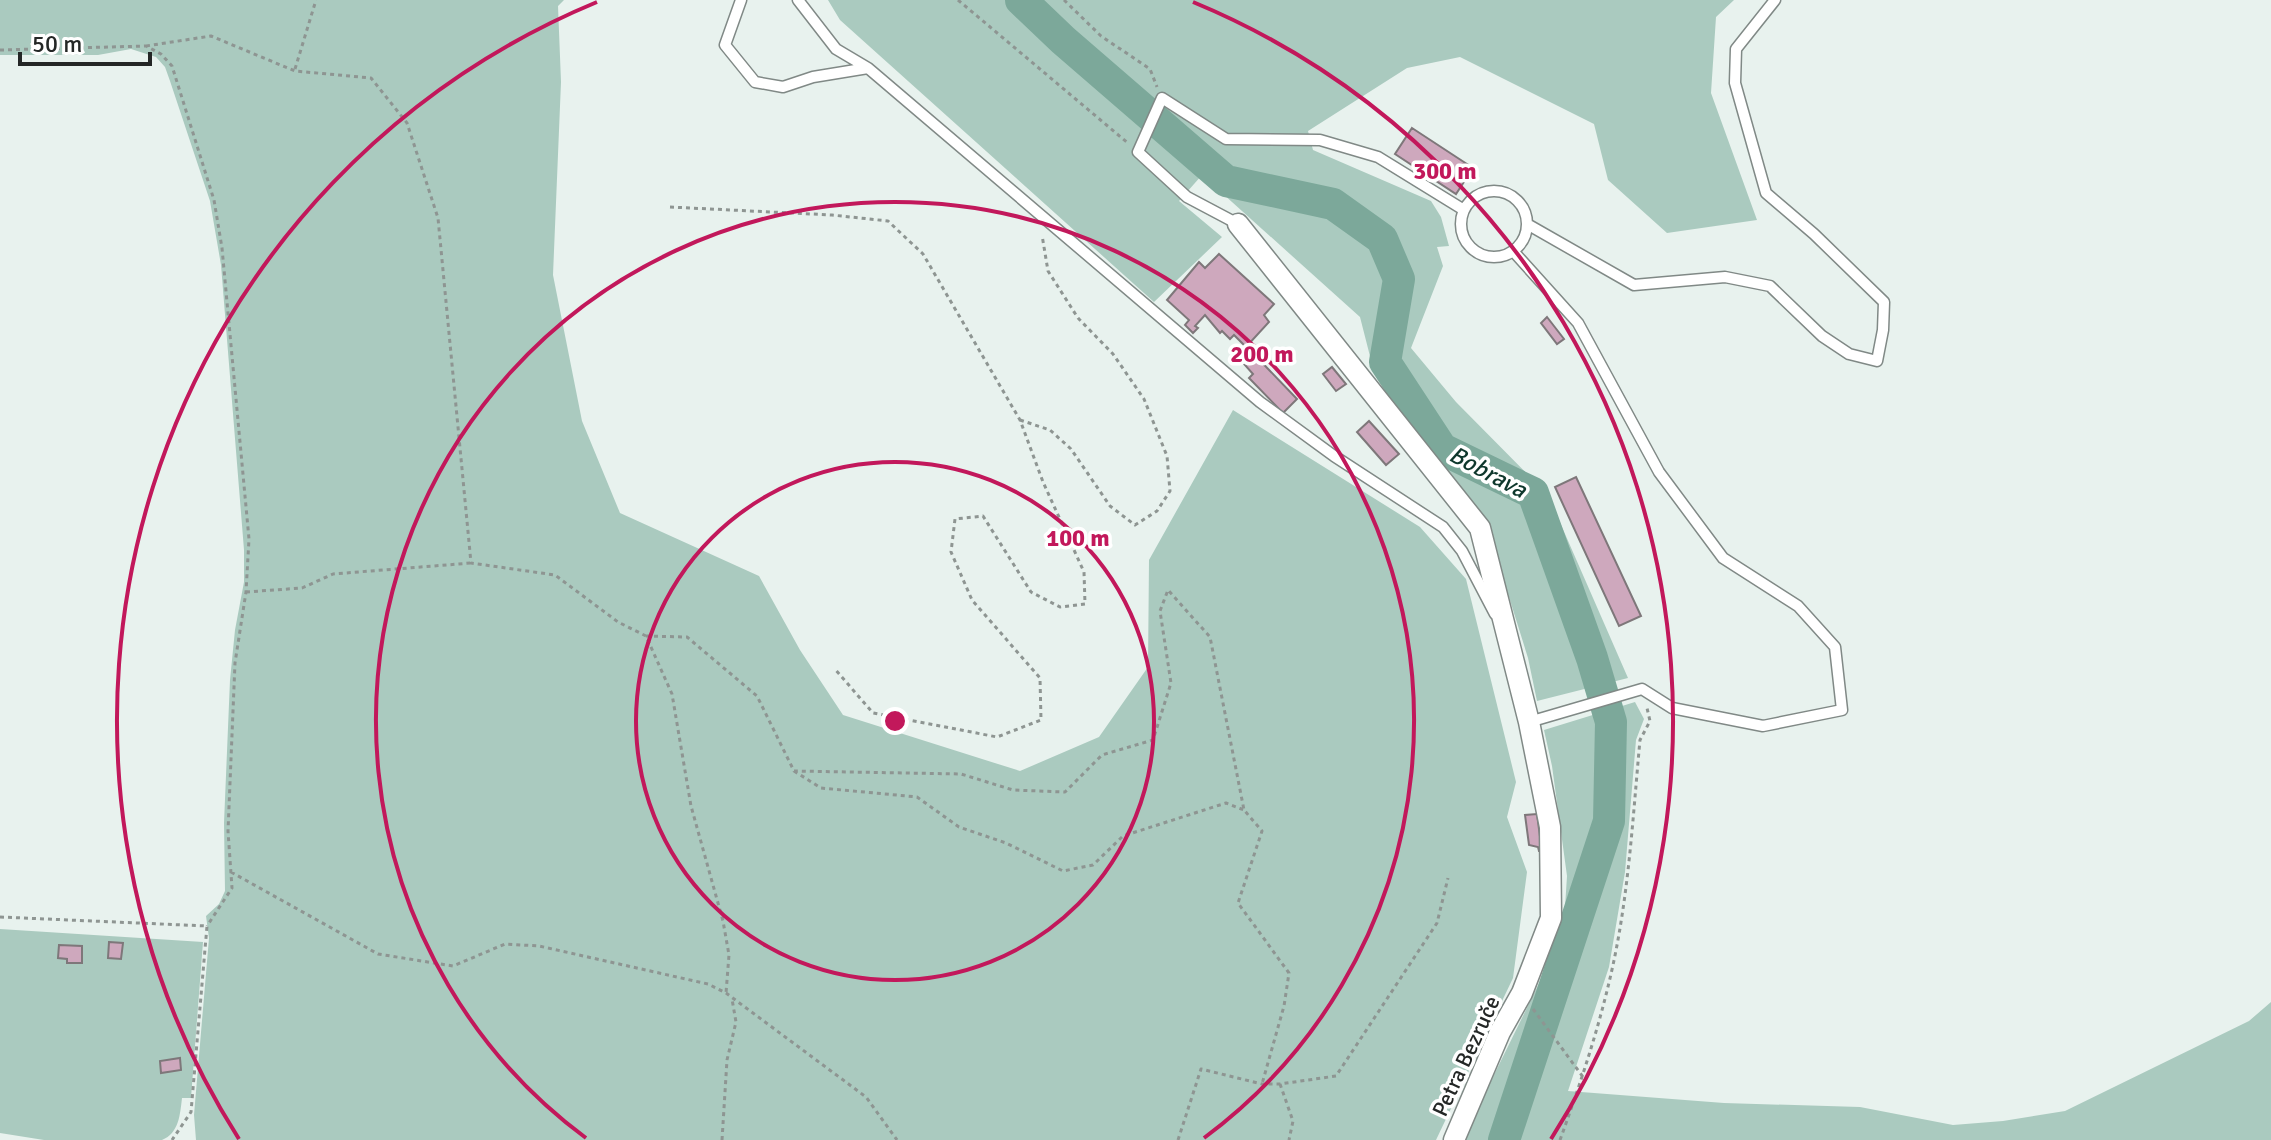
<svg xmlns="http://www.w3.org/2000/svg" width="2271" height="1140" font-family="Signika,sans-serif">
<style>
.green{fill:#aacabf}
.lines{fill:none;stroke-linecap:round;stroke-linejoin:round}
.river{stroke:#7ca89a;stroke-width:32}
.building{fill:#cea8bd;stroke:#7e777a;stroke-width:2}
.service-casing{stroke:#808986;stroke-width:13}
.minor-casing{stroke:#808986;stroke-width:23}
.path{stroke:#8e9592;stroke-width:3;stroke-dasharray:4 4;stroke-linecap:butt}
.service{stroke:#fff;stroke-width:10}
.minor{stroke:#fff;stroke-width:20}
.ring{fill:none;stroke:#c2185b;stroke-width:4}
.labels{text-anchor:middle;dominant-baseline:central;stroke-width:7;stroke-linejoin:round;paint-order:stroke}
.street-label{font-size:22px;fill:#242726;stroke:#fff}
.water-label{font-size:24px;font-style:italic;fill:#0e372c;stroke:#fff}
.centre{fill:#c2185b;stroke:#fff;stroke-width:4}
.ring-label{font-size:24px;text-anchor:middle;font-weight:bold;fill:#c2185b;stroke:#fff;stroke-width:7;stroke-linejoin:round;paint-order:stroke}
</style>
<rect width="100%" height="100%" fill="#e8f2ee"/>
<path class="green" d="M 0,0 L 564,0 L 558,6 L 561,82 L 553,275 L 582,421 L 620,513 L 759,576 L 800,650 L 843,715 L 1020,771 L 1099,737 L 1148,667 L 1149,560 L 1233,410 L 1420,527 L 1466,579 L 1516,782 L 1507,817 L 1527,872 L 1513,978 L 1436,1140 L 196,1140 L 194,1115 L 209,938 L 206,916 L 219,904 L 225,891 L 224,823 L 230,680 L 235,630 L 244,582 L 244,550 L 221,265 L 210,201 L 170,81 L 165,67 L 156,57 L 131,49 L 98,55 L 0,55 Z
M 828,0 L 1734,0 L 1716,17 L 1711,93 L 1757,220 L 1667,233 L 1608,180 L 1594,124 L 1460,57 L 1407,68 L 1308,131 L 1313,150 L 1431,201 L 1441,217 L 1449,246 L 1437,247 L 1443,266 L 1411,348 L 1456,402 L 1548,495 L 1628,678 L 1537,701 L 1528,658 L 1485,520 L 1422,446 L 1373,368 L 1360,317 L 1202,175 L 1179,201 L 1222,237 L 1154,302 L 840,20 Z
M 1635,702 L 1644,719 L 1636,740 L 1625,872 L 1609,967 L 1568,1091 L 1724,1103 L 1860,1107 L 1953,1125 L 2003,1121 L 2065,1111 L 2249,1021 L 2271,1002 L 2271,1140 L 1462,1140 L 1548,965 L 1564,923 L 1567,876 L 1552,766 L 1544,730 Z
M 0,929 L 203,942 L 191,1098 L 182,1098 C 180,1115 179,1133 162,1140 L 44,1140 L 0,1133 Z"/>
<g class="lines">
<path class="river" d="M 1021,0 L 1063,40 L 1226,181 L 1333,204 L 1382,239 L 1399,279 L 1385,362 L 1442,449 L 1533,493 L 1592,658 L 1611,722 L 1609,821 L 1504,1140"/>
</g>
<path class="building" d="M 1412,128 L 1473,168 L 1456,194 L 1395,154 Z
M 1219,254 L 1274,304 L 1264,315 L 1269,322 L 1246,347 L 1234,335 L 1230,339 L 1222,331 L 1220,333 L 1205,315 L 1195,326 L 1198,328 L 1193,333 L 1185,325 L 1189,320 L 1167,300 L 1199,262 L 1205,268 Z
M 1547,317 L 1564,339 L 1557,344 L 1541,323 Z
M 1248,348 L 1297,399 L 1283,413 L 1249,378 L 1253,374 L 1244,364 L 1246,361 L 1241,356 Z
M 1332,367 L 1346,384 L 1336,391 L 1323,374 Z
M 1369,421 L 1399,454 L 1386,465 L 1357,432 Z
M 1576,477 L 1641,616 L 1619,626 L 1555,487 Z
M 1537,814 L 1541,844 L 1541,851 L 1539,851 L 1538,847 L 1529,845 L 1525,815 Z
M 109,942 L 123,943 L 121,959 L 108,958 Z
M 59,945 L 82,946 L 82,963 L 67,963 L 67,959 L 58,958 Z
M 180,1058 L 181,1070 L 161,1073 L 160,1061 Z"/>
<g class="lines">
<defs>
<path id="service" d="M 741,0 L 725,45 L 755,82 L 783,87 L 813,77 L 868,68
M 798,0 L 836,49 L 868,68 L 1260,402 L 1334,456 L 1443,527 L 1462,551 L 1495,614
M1461 224a33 33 0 1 1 66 0a33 33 0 1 1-66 0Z
M 1238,224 L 1187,197 L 1138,152 L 1162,98 L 1226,139 L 1320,140 L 1378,157 L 1464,210
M 1527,224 L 1634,285 L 1725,277 L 1770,286 L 1822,336 L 1849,354 L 1877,361 L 1883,330 L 1884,302 L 1814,234 L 1766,193 L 1735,83 L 1736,49 L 1775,0
M 1513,251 L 1578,323 L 1659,472 L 1723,558 L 1798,606 L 1835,647 L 1842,710 L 1763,726 L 1672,708 L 1642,689 L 1529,722"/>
<path id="minor" d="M 1238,224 L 1480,528 L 1529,722 L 1550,827 L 1551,918 L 1522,993 L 1500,1032 L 1454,1140"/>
</defs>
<use href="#service" class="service-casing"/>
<use href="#minor" class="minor-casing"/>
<path class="path" d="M 958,0 L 1129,144
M 1064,0 L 1101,36 L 1150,69 L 1157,87
M 146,46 L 211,36 L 295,71 L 371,78 L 407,123 L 438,218 L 471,563 L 555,575 L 618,622 L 646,636 L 672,694 L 691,806 L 723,921 L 729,955 L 726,993
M 0,50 L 146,46 L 161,54 L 172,66 L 214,200 L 222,248 L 249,539 L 246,592 L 235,663 L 228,831 L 232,888 L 207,926
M 295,69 L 316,0
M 670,207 L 832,215 L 888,221 L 923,254 L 1020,420 L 1043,482 L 1084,572 L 1085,604 L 1060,607 L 1031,592 L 983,516 L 955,519 L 951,552 L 972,600 L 1040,678 L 1041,720 L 997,737 L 873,713 L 834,668
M 1020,420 L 1050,430 L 1071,449 L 1110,506 L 1135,525 L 1157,511 L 1170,491 L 1167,456 L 1144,399 L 1113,354 L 1078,318 L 1048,271 L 1042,235
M 246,592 L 302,588 L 333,574 L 471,563
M 646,636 L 687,637 L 757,696 L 794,771 L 961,774 L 1013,790 L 1065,792 L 1102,755 L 1153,740 L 1171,683 L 1160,611 L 1168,590 L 1210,637 L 1244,810 L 1262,831 L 1238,903 L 1289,973 L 1284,1006 L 1262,1084
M 794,771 L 821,788 L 917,797 L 959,827 L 1006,843 L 1063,871 L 1093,865 L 1123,836 L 1226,803 L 1244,810
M 231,872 L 378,954 L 453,966 L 505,944 L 539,946 L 708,984 L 726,993 L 866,1097 L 897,1140
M 0,917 L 207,926 L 191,1112 L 172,1140
M 1533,1009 L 1583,1077
M 1280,1084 L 1293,1121 L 1289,1140
M 722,1140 L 727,1060 L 736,1022 L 732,999
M 1178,1140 L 1201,1069 L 1262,1084 L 1280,1084 L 1336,1076 L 1437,923 L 1448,878
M 1560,1140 C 1581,1082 1600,1025 1613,965 C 1629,891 1633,815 1640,740 L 1650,721 L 1647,708"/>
<use href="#service" class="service"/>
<use href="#minor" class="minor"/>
</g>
<g class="ring">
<circle cx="895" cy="721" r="259"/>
<path d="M586 1138A519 519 0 1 1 1204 1138"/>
<path d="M239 1139A778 778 0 0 1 597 2M1193 2A778 778 0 0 1 1551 1139"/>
</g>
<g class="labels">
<g class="street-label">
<text transform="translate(1466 1056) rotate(-65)">Petra Bezruče</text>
</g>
<g class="water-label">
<text transform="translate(1488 472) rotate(28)">Bobrava</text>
</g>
</g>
<circle cx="895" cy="721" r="12" class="centre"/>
<g class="ring-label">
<text x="1445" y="179">300 m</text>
<text x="1262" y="362">200 m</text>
<text x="1078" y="546">100 m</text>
</g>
<path d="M20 52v12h130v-12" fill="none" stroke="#242726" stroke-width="4"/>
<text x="32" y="52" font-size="24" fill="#242726" stroke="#ffffff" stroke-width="6" paint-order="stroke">50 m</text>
</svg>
